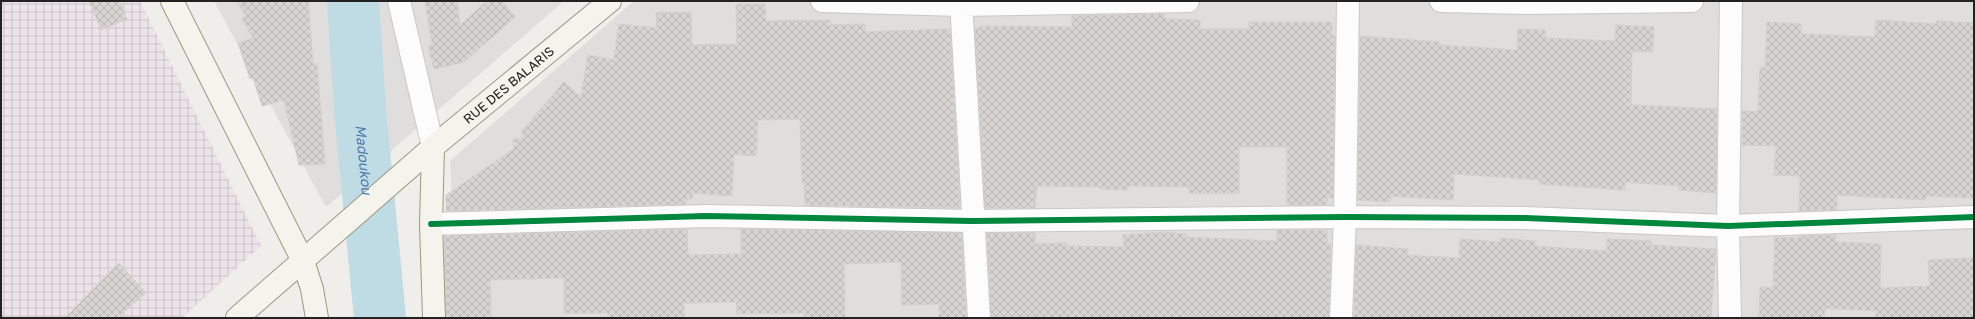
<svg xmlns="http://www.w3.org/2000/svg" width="1975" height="319" font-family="'Golos Text',sans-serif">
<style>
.residential{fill:#dfdedc}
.industrial{fill:url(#industrial-grid)}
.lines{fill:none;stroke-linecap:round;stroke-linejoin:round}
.river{stroke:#bfdbe3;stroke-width:52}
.building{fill:url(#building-cross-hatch);stroke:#d3d0cc}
.street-casing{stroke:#c9c8c7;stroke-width:24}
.secondary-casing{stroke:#999a82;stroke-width:24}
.street{stroke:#fdfcfc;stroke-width:22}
.secondary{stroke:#f4f4ed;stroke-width:22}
.cycleway-casing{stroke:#fff;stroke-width:8}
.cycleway{stroke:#00873e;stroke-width:6}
.labels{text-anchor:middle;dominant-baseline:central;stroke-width:3;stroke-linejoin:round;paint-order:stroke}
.street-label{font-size:13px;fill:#222;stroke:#fff}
.water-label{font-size:14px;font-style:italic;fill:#4a7aab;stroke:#fff}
</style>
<defs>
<pattern id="industrial-grid" width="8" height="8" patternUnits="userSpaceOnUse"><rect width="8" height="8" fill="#ede4e9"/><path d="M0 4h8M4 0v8" fill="none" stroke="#cbc3c8"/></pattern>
<pattern id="building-cross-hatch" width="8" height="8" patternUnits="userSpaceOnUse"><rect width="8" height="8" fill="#d7d4d2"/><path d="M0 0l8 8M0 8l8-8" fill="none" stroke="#b8b6b4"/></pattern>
</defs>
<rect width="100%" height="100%" fill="#f0eeeb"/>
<path class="residential" d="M 214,1 L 564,1 L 326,207 Z
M 634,1 L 1974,1 L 1974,318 L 457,318 L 450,161 Z"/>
<path class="industrial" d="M 1,1 L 140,1 L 261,246 L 182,318 L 1,318 Z"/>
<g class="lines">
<path class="river" id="s1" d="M 353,1 L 360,110 L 380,318"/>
</g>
<path class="building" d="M 89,1 L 120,1 L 127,19 L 101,30 Z
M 237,1 L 308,1 L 313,64 L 317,64 L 325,164 L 299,165 L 284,100 L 262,106 L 253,78 L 250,79 L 238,43 L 253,38 L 242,18 L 246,16 Z
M 425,1 L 457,1 L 460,25 L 487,1 L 502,1 L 515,17 L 464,62 L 434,69 L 428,46 L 432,45 Z
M 736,4 L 765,4 L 766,21 L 830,20 L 830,25 L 865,24 L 865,32 L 950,29 L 960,208 L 805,205 L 804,183 L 802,183 L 800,119 L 758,120 L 756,156 L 734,154 L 732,196 L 693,193 L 692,199 L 686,199 L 686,204 L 446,211 L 446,195 L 514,149 L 513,139 L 522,139 L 522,131 L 564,82 L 581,97 L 588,55 L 614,60 L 619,24 L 657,28 L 656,13 L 691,12 L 692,45 L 737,44 Z
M 1165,14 L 1165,19 L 1200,20 L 1200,29 L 1249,29 L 1249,22 L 1332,22 L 1332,36 L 1335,36 L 1333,198 L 1327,197 L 1327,205 L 1287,205 L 1287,147 L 1239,147 L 1239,193 L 1189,193 L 1189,187 L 1128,186 L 1128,190 L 1100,189 L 1100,187 L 1037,186 L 1035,208 L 985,208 L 975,29 L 980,28 L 980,26 L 1072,27 L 1072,16 Z
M 1876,20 L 1936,24 L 1937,21 L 1974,23 L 1974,198 L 1926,196 L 1926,200 L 1837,195 L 1837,210 L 1799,211 L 1800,176 L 1774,175 L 1776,146 L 1742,145 L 1742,111 L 1758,112 L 1760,67 L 1765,68 L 1767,22 L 1801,24 L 1801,34 L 1875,37 Z
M 1616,25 L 1654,27 L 1653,52 L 1632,51 L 1631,105 L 1717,109 L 1716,193 L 1679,190 L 1679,186 L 1625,182 L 1625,190 L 1539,184 L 1540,180 L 1454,174 L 1453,200 L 1391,196 L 1390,202 L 1358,200 L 1360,36 L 1440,42 L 1440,45 L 1517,50 L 1518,29 L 1545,30 L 1545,38 L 1615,41 Z
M 687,229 L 688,255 L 741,254 L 741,229 L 962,233 L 966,318 L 939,318 L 939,304 L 902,305 L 901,262 L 844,264 L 845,318 L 804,318 L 804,313 L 737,314 L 736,302 L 684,303 L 684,318 L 608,318 L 608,313 L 564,313 L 564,278 L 490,280 L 491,318 L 446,318 L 444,236 Z
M 1277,230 L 1327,230 L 1327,243 L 1331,244 L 1329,318 L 1181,316 L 1181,318 L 991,317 L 987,233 L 1035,233 L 1035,244 L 1067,243 L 1067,246 L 1124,247 L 1123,235 L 1162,232 L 1187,234 L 1187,237 L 1277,241 Z
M 1836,235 L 1835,242 L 1881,244 L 1880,288 L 1930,286 L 1928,260 L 1974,258 L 1974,318 L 1876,318 L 1875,311 L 1825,308 L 1824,318 L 1759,318 L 1760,287 L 1773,288 L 1775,237 L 1798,238 L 1798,236 Z
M 1500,238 L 1535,241 L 1535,246 L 1607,251 L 1607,239 L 1651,241 L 1651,245 L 1716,249 L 1711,318 L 1354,318 L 1356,245 L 1408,249 L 1407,255 L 1459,258 L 1460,239 L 1500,242 Z
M 119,263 L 146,293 L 117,318 L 65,318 Z"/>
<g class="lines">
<defs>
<path id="street" d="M 399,1 L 433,147
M 822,1 L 961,5 L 1188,1
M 961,1 L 979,318
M 1441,1 L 1527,3 L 1692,1
M 431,224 L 706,216 L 972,221 L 1345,217 L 1525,218 L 1728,226 L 1974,217
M 1341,318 L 1345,217 L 1348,1
M 1730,318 L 1728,226 L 1731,1"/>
<g id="secondary">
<path d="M 172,1 L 303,261 L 312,289 L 317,318"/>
<path d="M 433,147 L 431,224 L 434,318"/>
<path id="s2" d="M 237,318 L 433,147 L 610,1"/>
</g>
</defs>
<use href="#street" class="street-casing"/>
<use href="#secondary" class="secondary-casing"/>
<use href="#street" class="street"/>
<use href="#secondary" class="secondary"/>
<defs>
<path id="cycleway" d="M 431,224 L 706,216 L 972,221 L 1345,217 L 1525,218 L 1728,226 L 1974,217"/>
</defs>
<use href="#cycleway" class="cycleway-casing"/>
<use href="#cycleway" class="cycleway"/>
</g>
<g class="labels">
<g class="street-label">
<text stroke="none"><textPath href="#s2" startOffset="358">RUE DES BALARIS</textPath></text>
</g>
<g class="water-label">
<text stroke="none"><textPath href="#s1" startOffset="159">Madoukou</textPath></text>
</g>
</g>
<rect width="1975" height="319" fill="none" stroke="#222222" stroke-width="4"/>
</svg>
